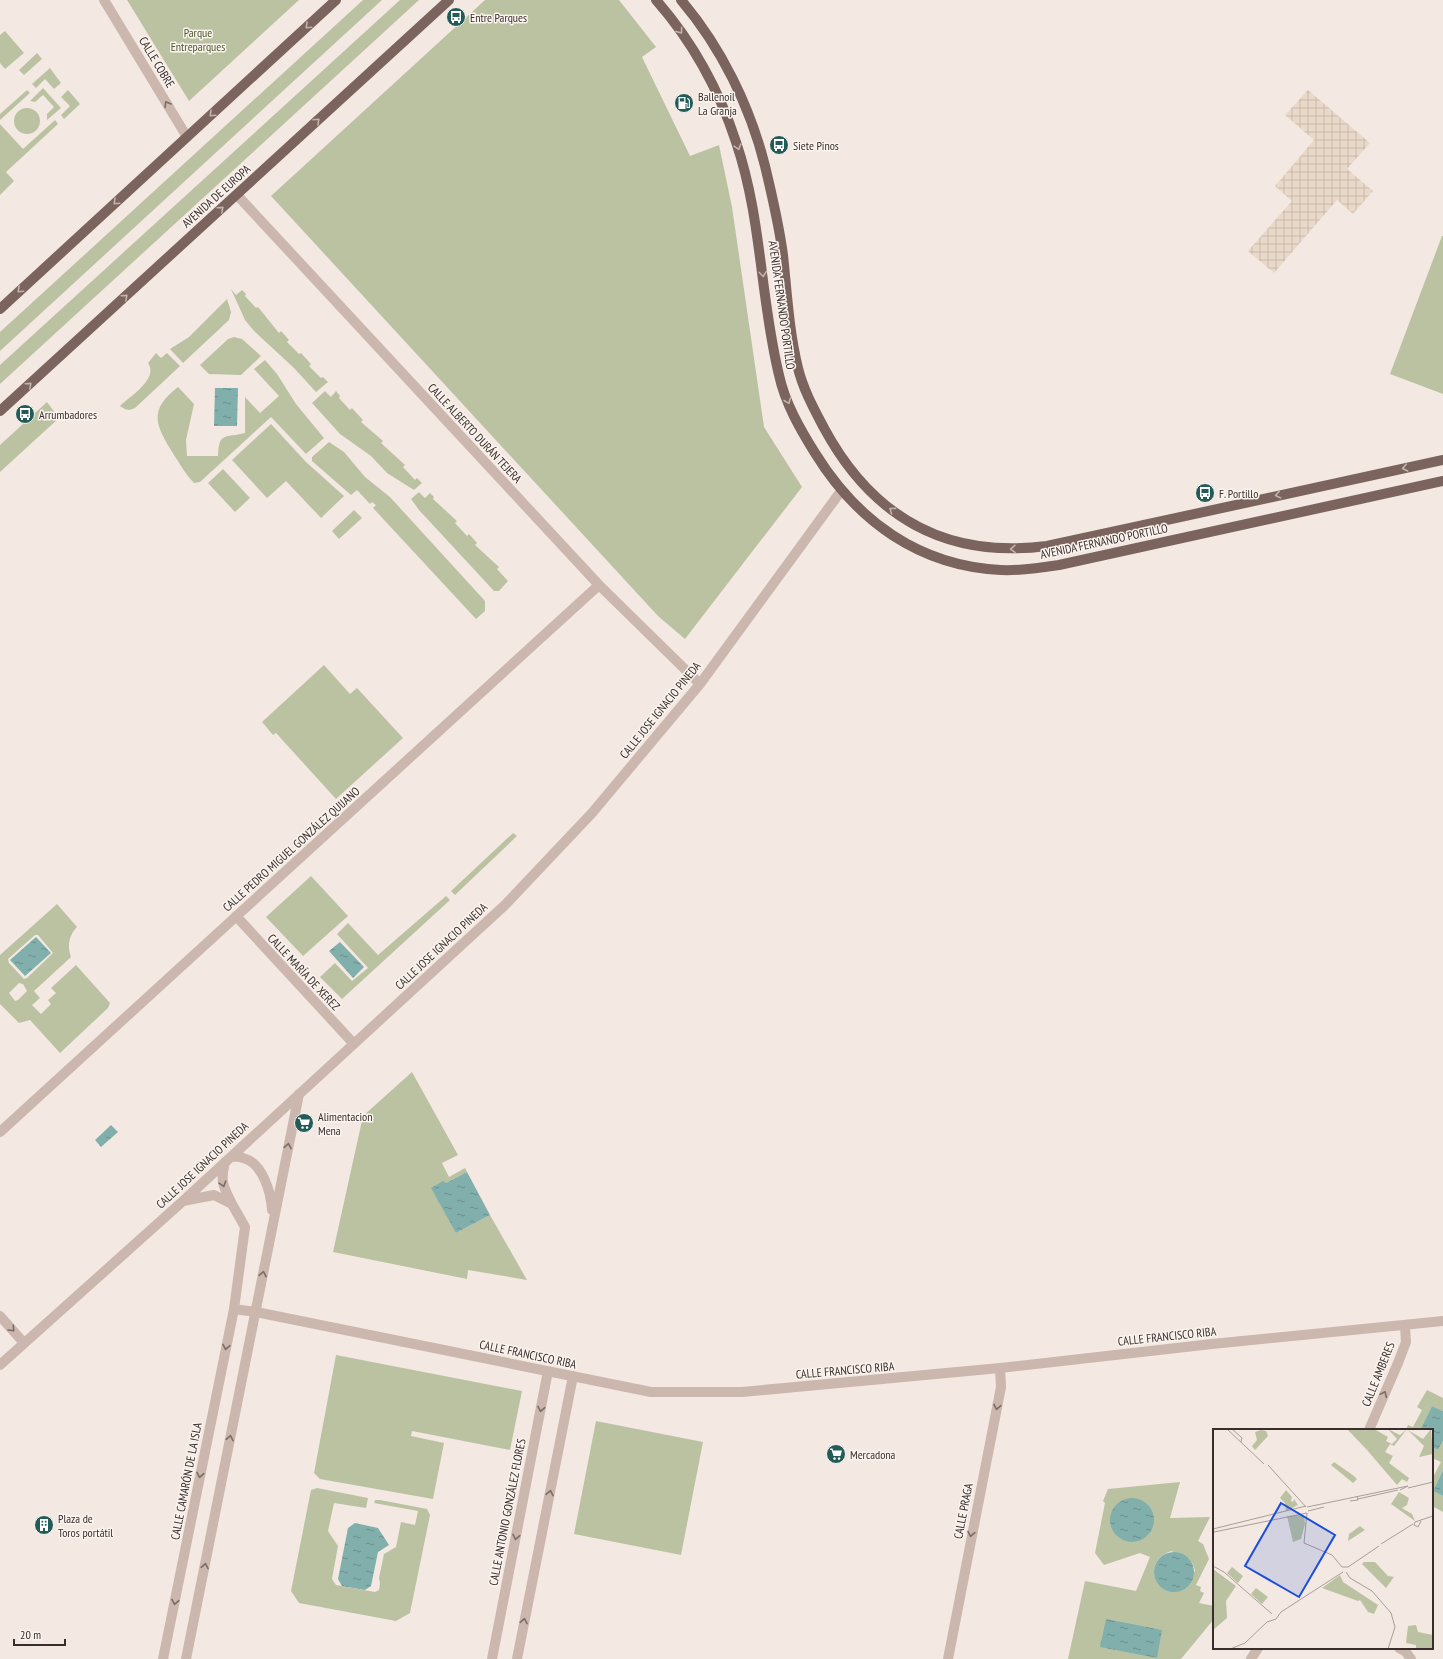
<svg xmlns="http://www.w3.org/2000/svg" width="1443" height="1659" font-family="'PT Sans Narrow',sans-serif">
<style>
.green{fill:#bbc2a2;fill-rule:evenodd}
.plaza{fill:url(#plaza-grid)}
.water{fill:url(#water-ripples)}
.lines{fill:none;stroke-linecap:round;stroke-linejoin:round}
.minor{stroke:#cbb7ad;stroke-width:10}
.major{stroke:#7b645d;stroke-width:10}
.oneway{stroke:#c1b3ad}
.oneway2{stroke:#7b6c66}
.labels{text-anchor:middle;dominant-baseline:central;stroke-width:3;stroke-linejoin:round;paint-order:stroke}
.poi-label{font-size:12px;fill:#3a2e2c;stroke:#faf3ee;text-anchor:start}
.park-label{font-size:12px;fill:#4e5830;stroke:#faf3ee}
.street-label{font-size:12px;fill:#3a2e2c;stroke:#faf3ee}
.inset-road{fill:none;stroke:#a99e99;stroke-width:1}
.view{fill:#1d4ed8;fill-opacity:0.15;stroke:#1d4ed8;stroke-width:2}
.inset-edge{fill:none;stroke:#3a2e2c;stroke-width:2}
</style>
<defs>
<pattern id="plaza-grid" width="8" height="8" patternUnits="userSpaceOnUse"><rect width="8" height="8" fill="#ead8c9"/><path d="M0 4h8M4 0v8" fill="none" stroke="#c9baad"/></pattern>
<pattern id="water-ripples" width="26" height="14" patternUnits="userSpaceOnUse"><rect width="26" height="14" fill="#81afac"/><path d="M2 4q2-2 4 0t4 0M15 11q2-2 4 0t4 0" fill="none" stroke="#6b8f8c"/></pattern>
</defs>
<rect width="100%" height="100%" fill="#f3e9e2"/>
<path class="green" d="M 127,0 L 299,0 L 189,101 Z
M 363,0 L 382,0 L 0,351 L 0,332 Z
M 400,0 L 419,0 L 0,384 L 0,365 Z
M 485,0 L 619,0 L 656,47 L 642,57 L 690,156 L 719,145 L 732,207 L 764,427 L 802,487 L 685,639 L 658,616 L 271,196 Z
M 5,31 L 24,53 L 5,69 L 0,63 L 0,35 Z
M 37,53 L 42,59 L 24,75 L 19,70 Z
M 50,68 L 61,83 L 54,89 L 45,79 L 36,88 L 32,84 Z
M 43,88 L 61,108 L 47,120 L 47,114 L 54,107 L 43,95 L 35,102 L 30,101 Z
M 27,90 L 30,93 L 0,120 L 0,114 Z
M 68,90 L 80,104 L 64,119 L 61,115 L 70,106 L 61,97 Z
M14 121a13 13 0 1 1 26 0a13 13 0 1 1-26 0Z
M 55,120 L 58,124 L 6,172 L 14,181 L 0,195 L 0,124 L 23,149 Z
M 1442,236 L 1443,236 L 1443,394 L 1390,374 Z
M 231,289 L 236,295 L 242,290 L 246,294 L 245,296 L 256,308 L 258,307 L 279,333 L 281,331 L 289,340 L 287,342 L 299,354 L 301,353 L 311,364 L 309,366 L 321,378 L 323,377 L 328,382 L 316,392 L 294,368 L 254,331 L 245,320 Z
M 227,299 L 231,312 L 229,320 L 183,363 L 170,349 L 189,337 Z
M 234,337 L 242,339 L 261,356 L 241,375 L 209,374 L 200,365 L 228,339 Z
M 156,353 L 161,358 L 167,353 L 180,366 L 135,408 C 129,411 125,410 120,406 C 130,396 159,379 148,363 Z
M 265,360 L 277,374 L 296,404 L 324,438 L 306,454 L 271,417 L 200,482 L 194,483 C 186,475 180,464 174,455 C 156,426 147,411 178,387 L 194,404 L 186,440 L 187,456 L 218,456 C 219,432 224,438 245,433 L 245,397 L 260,413 L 279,396 L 254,369 Z
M 325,391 L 331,397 L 336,391 L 340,396 L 339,398 L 350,410 L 352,408 L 363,420 L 361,422 L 383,441 L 381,443 L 405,465 L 403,467 L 415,480 L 417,478 L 422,483 L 414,490 L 387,473 L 371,456 L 340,434 L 312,403 Z
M 47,402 L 59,418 L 0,472 L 0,445 Z
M 271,424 L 306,462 L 344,496 L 321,518 L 286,481 L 267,498 L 232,460 Z
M 329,442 L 344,452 L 365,477 L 390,497 L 485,601 L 485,611 L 476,619 L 373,508 L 376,505 L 372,502 L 370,504 L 357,490 L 351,495 L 312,461 L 312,457 Z
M 223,469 L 250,498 L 235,512 L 208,483 Z
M 419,492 L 425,498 L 430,493 L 434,497 L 433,499 L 457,521 L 455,523 L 467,536 L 469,534 L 477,543 L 475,545 L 499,567 L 497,569 L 508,581 L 499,591 L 494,591 L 419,510 L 411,499 Z
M 354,510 L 362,518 L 339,539 L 332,531 Z
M 324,665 L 350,694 L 357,688 L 403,738 L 336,799 L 276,733 L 273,735 L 262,722 Z
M 513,833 L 517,836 L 455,895 L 451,891 Z
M 311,876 L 348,916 L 303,956 L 266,917 Z
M 446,896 L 450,900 L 342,999 L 320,977 L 335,963 L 352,981 L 368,968 L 337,934 L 348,923 L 378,955 Z
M 57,904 L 77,927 C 69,935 67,946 71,957 L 34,991 L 40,998 L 32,1005 L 41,1014 L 51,1004 L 48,1000 L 56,993 L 51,988 L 76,965 L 110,1003 L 108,1008 L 60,1053 L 30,1020 L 19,1023 L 0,1004 L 0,955 ZM 35,935 L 38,935 L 53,953 L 27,978 L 24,979 L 9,963 L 8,959 ZM 19,983 L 23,984 L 27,991 L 18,1000 L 15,1001 L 9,993 Z
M 412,1072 L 458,1155 L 442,1163 L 449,1177 L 465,1168 L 467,1172 L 446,1183 L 456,1233 L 490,1215 L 527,1280 L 468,1270 L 467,1279 L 333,1252 L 363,1116 Z
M 336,1355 L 522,1391 L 510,1450 L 412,1431 L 411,1436 L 444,1443 L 433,1499 L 320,1479 L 314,1473 Z
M 1427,1390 L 1443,1398 L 1443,1411 L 1432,1406 L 1420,1430 L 1406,1430 L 1408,1425 L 1413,1427 L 1422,1410 L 1417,1407 Z
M 596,1421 L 703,1442 L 681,1555 L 574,1534 Z
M 1443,1441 L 1443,1470 L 1433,1491 L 1443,1496 L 1443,1512 L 1432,1506 L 1432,1479 L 1441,1462 L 1432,1458 L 1432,1447 L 1438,1450 Z
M 1180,1482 L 1170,1518 L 1210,1517 L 1198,1541 L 1203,1544 L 1209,1559 L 1196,1585 L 1201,1587 L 1200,1591 L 1204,1593 L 1199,1603 L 1214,1606 L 1214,1619 L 1181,1659 L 1068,1659 L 1085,1581 L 1136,1591 L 1150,1557 L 1140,1553 L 1104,1565 L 1095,1553 L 1105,1503 L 1103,1501 L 1108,1489 ZM 1149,1534 C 1139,1543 1129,1544 1117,1536 ZM 1171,1551 C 1184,1556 1192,1556 1195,1571 L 1179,1591 C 1151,1594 1144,1560 1171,1551 Z
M 317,1488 L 368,1498 L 366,1508 L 334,1503 L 328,1531 L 338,1546 L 332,1579 L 336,1585 L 375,1592 L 379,1590 L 380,1583 L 379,1578 L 384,1554 L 396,1547 L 401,1522 L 415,1525 L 418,1511 L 374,1503 L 375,1500 L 380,1500 L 427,1509 L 430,1515 L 410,1613 L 396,1621 L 299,1603 L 291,1591 L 311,1490 Z"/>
<path class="plaza" d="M 1308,90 L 1370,143 L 1347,169 L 1373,191 L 1353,214 L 1337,200 L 1274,273 L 1248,251 L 1292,201 L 1275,186 L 1314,140 L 1285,115 Z"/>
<path class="water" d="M 215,388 L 238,388 L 237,426 L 214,426 Z
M 36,937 L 51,953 L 25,976 L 10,960 Z
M 340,942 L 364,967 L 353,978 L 329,951 Z
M 111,1125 L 118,1132 L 101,1147 L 95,1140 Z
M 467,1172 L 490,1215 L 456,1233 L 431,1188 L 443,1181 L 446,1183 Z
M 1432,1406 L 1443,1411 L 1443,1441 L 1438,1450 L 1432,1447 L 1432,1430 L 1420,1430 Z
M 1443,1470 L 1443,1496 L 1433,1491 Z
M1110 1520a22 22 0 1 1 44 0a22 22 0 1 1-44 0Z
M 355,1523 L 378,1528 L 389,1545 L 378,1552 L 371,1586 L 365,1590 L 342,1586 L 338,1579 L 348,1528 Z
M1154 1572a20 20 0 1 1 40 0a20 20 0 1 1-40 0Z
M 1106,1619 L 1162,1630 L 1157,1658 L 1100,1647 Z"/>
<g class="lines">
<path class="minor" d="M 104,0 L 187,137
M 237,195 L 599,585 L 700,684
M 236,916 L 354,1044
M 0,1132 L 599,585
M 231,1157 C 235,1157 240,1156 243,1158 C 263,1163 271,1193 272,1210
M 225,1162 C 220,1182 223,1186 232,1204
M 234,1309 L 256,1312 L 651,1392 L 742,1392 L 1000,1368 L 1212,1344 L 1443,1321
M 0,1316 L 24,1343
M 0,1365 L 183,1201 L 505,905 L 592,813 L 700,684 L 841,491
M 1369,1430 L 1398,1363 L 1406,1342 L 1405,1326
M 1399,1648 L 1405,1651 L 1411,1659
M 163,1659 L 234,1309 L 245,1227 L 232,1204 L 214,1195 L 183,1201
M 186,1659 L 299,1094
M 492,1659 L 548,1371
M 517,1659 L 573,1376
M 948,1659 L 1001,1387 L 1000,1368
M 1251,1659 L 1258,1648"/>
<path class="major" d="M 656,0 C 692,41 719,90 736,142 C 762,218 760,298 779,375 C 785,403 800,429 815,453 C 857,521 919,566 1001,570 C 1020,571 1040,568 1059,565 L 1443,481
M 681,0 C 721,47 750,106 765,166 C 772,195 779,225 783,255 C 787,293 789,331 798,368 C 803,389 814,409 824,428 C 872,517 946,559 1047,546 L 1443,460
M 0,309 L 336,0
M 0,411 L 449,0"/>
</g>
<defs><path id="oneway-chevron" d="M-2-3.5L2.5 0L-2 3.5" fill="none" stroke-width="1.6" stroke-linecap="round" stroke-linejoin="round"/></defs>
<g class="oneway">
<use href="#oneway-chevron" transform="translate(308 26) rotate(137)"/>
<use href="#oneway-chevron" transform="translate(680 31) rotate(54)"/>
<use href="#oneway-chevron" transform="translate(212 114) rotate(137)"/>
<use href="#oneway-chevron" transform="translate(317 121) rotate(-43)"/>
<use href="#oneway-chevron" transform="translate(738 147) rotate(74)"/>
<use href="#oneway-chevron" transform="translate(116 202) rotate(137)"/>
<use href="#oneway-chevron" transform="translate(221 209) rotate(-42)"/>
<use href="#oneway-chevron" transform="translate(763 274) rotate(83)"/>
<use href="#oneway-chevron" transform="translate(20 290) rotate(137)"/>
<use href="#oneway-chevron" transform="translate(125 297) rotate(-42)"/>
<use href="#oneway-chevron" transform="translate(29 385) rotate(-42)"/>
<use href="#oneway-chevron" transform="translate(788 401) rotate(68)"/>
<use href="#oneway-chevron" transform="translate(1405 468) rotate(168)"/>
<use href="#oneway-chevron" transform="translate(1278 495) rotate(168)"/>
<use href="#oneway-chevron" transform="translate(892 510) rotate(-144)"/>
<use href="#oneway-chevron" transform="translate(1013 549) rotate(179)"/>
</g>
<g class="oneway2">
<use href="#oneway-chevron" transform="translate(167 104) rotate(-121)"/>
<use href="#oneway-chevron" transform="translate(288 1146) rotate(-79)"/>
<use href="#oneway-chevron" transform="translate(223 1184) rotate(73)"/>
<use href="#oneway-chevron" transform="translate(263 1274) rotate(-79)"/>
<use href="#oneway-chevron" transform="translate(12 1329) rotate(47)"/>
<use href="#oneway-chevron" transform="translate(226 1347) rotate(101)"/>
<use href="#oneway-chevron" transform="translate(1384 1394) rotate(-66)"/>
<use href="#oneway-chevron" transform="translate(997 1407) rotate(101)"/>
<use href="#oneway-chevron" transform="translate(541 1409) rotate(101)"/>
<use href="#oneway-chevron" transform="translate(230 1438) rotate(-79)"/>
<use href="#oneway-chevron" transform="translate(200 1475) rotate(101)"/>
<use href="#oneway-chevron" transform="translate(550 1493) rotate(-79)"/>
<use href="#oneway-chevron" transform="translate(971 1534) rotate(101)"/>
<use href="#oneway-chevron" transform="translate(516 1537) rotate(101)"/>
<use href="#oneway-chevron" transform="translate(205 1566) rotate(-79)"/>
<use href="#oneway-chevron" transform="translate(175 1602) rotate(101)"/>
<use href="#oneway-chevron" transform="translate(524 1621) rotate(-79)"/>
</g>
<defs>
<symbol id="bus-disc" viewBox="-11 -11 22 22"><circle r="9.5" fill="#225b57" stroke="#faf3ee"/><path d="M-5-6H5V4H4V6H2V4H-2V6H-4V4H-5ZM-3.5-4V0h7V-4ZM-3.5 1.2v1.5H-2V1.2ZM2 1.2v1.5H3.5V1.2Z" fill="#fff"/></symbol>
<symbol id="fuel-disc" viewBox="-11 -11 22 22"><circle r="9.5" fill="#225b57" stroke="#faf3ee"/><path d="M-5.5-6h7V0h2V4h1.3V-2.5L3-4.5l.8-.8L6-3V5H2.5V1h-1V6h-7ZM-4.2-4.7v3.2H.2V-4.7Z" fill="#fff"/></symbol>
<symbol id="supermarket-disc" viewBox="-11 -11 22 22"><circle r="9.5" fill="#225b57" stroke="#faf3ee"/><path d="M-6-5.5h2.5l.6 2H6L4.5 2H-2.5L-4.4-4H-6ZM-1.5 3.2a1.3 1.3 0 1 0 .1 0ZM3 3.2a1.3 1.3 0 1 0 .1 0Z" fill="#fff"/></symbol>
<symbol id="building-disc" viewBox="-11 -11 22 22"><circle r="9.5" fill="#225b57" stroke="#faf3ee"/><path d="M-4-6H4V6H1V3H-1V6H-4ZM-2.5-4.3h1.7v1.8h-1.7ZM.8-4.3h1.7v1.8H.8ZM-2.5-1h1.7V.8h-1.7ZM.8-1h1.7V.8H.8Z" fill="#fff"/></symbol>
</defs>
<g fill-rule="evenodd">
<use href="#bus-disc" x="445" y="6" width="22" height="22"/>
<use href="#fuel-disc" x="673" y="92" width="22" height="22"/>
<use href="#bus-disc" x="768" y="134" width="22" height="22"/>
<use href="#bus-disc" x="14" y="403" width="22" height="22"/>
<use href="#bus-disc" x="1194" y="482" width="22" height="22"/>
<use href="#supermarket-disc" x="293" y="1112" width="22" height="22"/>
<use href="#supermarket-disc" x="825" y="1443" width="22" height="22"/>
<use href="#building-disc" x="33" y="1514" width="22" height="22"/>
</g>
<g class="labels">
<g class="poi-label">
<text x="470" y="17">Entre Parques</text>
<text x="698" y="96">Ballenoil<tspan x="698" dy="14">La Granja</tspan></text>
<text x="793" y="145">Siete Pinos</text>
<text x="39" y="414">Arrumbadores</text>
<text x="1219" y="493">F. Portillo</text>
<text x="318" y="1116">Alimentacion<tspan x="318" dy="14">Mena</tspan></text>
<text x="850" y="1454">Mercadona</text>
<text x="58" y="1518">Plaza de<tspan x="58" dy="14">Toros portátil</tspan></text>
</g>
<g class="park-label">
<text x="198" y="32">Parque<tspan x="198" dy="14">Entreparques</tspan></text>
</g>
<g class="street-label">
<text transform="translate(157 62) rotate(59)">CALLE COBRE</text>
<text transform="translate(216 196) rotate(-42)">AVENIDA DE EUROPA</text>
<text transform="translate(782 305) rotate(82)">AVENIDA FERNANDO PORTILLO</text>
<text transform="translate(475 433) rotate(47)">CALLE ALBERTO DURÁN TEJERA</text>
<text transform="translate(1104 541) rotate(-12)">AVENIDA FERNANDO PORTILLO</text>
<text transform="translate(660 710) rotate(-51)">CALLE JOSE IGNACIO PINEDA</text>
<text transform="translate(291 849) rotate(-42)">CALLE PEDRO MIGUEL GONZÁLEZ QUIJANO</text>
<text transform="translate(441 946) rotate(-43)">CALLE JOSE IGNACIO PINEDA</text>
<text transform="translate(304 972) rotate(47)">CALLE MARÍA DE XEREZ</text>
<text transform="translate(202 1165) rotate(-43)">CALLE JOSE IGNACIO PINEDA</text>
<text transform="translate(1167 1336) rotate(-6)">CALLE FRANCISCO RIBA</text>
<text transform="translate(528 1354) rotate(12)">CALLE FRANCISCO RIBA</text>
<text transform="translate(845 1370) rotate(-5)">CALLE FRANCISCO RIBA</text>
<text transform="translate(1378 1374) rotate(-68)">CALLE AMBERES</text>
<text transform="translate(186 1481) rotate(-79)">CALLE CAMARÓN DE LA ISLA</text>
<text transform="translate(963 1511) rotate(-79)">CALLE PRAGA</text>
<text transform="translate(507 1512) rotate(-79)">CALLE ANTONIO GONZÁLEZ FLORES</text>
</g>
</g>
<g transform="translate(1213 1429)">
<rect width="220" height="220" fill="#f3e9e2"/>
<path d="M 149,0 L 161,0 L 175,8 L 173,12 L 179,15 L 184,10 L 175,0 L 187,6 L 194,0 L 181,17 L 177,15 L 172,23 L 180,27 L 176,34 L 196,49 L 194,53 L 189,50 L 184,56 L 154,21 L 163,10 ZM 218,0 L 220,25 L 206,28 L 211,17 L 195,1 L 210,10 ZM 186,63 L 196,69 L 194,76 L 189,79 L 199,85 L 202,92 L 178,75 Z" fill="#bbc2a2"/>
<path d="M 203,196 L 205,203 L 220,206 L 220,220 L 203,220 L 203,216 L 193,214 L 195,197 Z" fill="#bbc2a2"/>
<path d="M 134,0 L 149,0 L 164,10 L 154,21 ZM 48,1 L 53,2 L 55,7 L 42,21 L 39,17 L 44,11 L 42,3 ZM 121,33 L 141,47 L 144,50 L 140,54 L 118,36 ZM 73,61 L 79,68 L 78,72 L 80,73 L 81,70 L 85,76 L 73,82 L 72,74 L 67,69 ZM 91,86 L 92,95 L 88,110 L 80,113 L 74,87 ZM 147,97 L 152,101 L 135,112 L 136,105 ZM 151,133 L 162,133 L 175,147 L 181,148 L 173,159 L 149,135 ZM 19,138 L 30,147 L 25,154 L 14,144 ZM 0,140 L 23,157 L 13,172 L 14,189 L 0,201 ZM 127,146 L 130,153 L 165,176 L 161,185 L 155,183 L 147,171 L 145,172 L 109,159 ZM 43,159 L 55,168 L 49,175 L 38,165 Z" fill="#bbc2a2"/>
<path class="inset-road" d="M 14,0 L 51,35M 19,0 L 29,9 L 28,13M 55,36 L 93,78M 195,59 L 220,53M 145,70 L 185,61M 137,72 L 145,71 L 144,67M 94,78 L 195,57 L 187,61M 95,82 L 111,78M 94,84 L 91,114 L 119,126 L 129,138 L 135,138 L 166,117M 208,92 L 205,98 L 201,96 L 202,93 L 220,87M 0,100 L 93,77M 1,103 L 94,84M 168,115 L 200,95M 0,137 L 11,143 L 59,185M 133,143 L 137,149 L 159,162 L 178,184 L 182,198 L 175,220M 17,220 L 32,214 L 54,193 L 63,190 L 68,183 L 130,143"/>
<path class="view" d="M 68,74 L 122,106 L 86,168 L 32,137 Z"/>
<rect width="220" height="220" class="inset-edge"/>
</g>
<path d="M14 1639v6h51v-6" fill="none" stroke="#3a2e2c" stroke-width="2"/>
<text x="20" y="1639" font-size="12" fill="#3a2e2c" stroke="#faf3ee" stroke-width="3" paint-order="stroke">20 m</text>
</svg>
